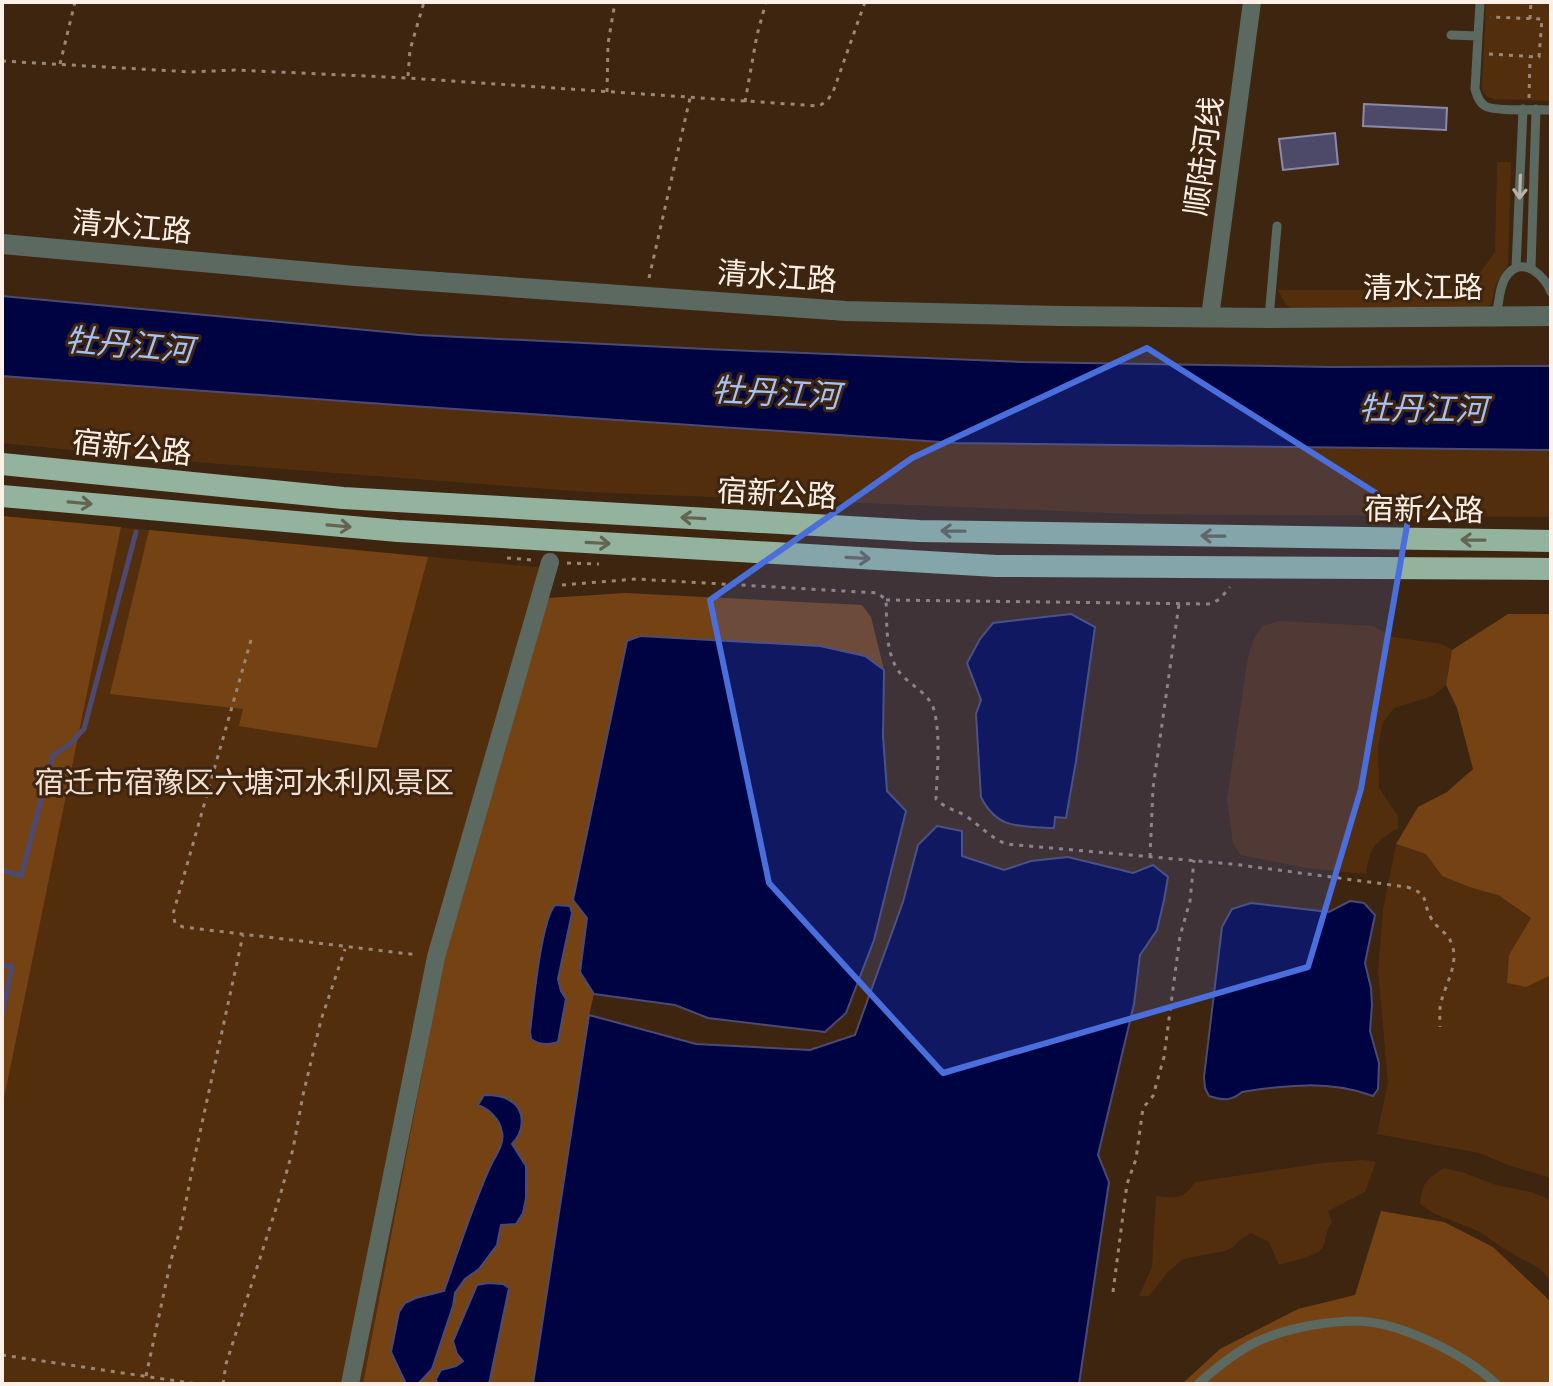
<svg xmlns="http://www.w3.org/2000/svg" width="1553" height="1386" font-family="Mulish,'Noto Sans SC',sans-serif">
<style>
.green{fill:#532e0c}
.forest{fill:#754313}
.water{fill:#000341;stroke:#4c4a72;stroke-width:2}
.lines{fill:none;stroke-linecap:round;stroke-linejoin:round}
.stream{stroke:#4c4a72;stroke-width:5}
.building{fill:#4d4968;stroke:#8c89ab;stroke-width:2}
.path{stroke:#9a8778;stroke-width:3;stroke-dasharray:4 6;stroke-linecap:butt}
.service{stroke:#5b6960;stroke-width:9}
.minor{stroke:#5b6960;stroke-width:18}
.tertiary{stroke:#5b6960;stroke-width:20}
.trunk{stroke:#93b39e;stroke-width:22}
.oneway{stroke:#b5b3aa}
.oneway2{stroke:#646550}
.marked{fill:#4a6edb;fill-opacity:0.2;stroke:#4a6edb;stroke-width:6;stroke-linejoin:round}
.labels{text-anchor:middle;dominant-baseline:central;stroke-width:6;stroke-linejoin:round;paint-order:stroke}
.street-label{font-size:30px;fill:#fef0e6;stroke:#3d2510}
.park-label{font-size:30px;fill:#f3e0d2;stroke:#3d2510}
.water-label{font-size:32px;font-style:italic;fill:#a4c1f9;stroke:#3d2510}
</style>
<rect width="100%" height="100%" fill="#3d2510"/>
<path class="green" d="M 1486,2 L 1551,2 L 1551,101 L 1494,99 L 1487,97 L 1482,90 Z
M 1497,162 L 1511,162 L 1508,264 L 1496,284 L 1491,305 L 1480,308 L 1291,308 L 1286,305 L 1278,290 L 1458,290 L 1467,285 L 1479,274 L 1495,252 Z
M 2,376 L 673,423 L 1245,447 L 1551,450 L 1551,517 L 1136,514 L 587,492 L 180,461 L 2,443 Z
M 2,516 L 556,569 L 444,956 L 363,1384 L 2,1384 Z
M 1280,621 L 1373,626 L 1393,637 L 1442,644 L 1452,650 L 1446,685 L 1433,696 L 1394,708 L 1383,722 L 1378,746 L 1379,788 L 1398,816 L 1398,828 C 1374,843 1370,847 1366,874 L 1306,868 L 1241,855 L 1233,844 L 1227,799 L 1248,657 L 1254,639 L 1262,626 Z
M 1396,844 L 1426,854 L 1442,876 L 1472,888 L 1498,895 L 1532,919 L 1509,955 L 1545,977 L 1551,975 L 1551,1178 L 1508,1165 L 1479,1153 L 1377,1134 L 1388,1082 L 1378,970 L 1383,909 Z
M 1363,1160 L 1376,1162 L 1365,1192 L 1328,1211 L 1332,1222 C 1325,1231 1327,1238 1323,1247 C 1317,1257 1290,1261 1279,1265 L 1269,1242 L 1251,1233 L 1241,1239 L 1233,1247 L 1225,1251 L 1183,1259 L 1168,1272 L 1149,1296 L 1139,1296 L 1152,1267 L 1156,1196 C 1176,1198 1183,1200 1195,1182 L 1323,1163 Z
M 1444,1168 L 1462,1172 L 1496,1185 L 1531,1192 L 1551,1200 L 1551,1281 L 1539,1268 L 1506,1250 L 1478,1231 L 1435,1214 L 1420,1204 C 1423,1181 1426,1180 1444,1168 Z"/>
<path class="forest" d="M 2,516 L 121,527 L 2,1108 Z
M 149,530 L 428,557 L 377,748 L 239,726 L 243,709 L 110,694 Z
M 625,593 L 862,605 L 871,617 L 884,670 L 865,656 L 587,918 L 580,972 L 594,994 L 589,1015 L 533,1384 L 363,1384 L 444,956 L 548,598 Z
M 1508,614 L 1551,614 L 1551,975 L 1526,987 L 1507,983 L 1509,955 L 1531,918 L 1498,895 L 1472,888 L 1442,876 L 1426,854 L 1396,844 L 1418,807 L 1447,792 L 1473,769 L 1457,708 L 1446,685 L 1452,650 Z
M 1381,1211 L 1444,1222 L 1493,1247 L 1546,1297 L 1551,1303 L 1551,1384 L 1182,1384 L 1220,1349 L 1298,1309 L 1355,1295 Z"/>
<path class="water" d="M 2,296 L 419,335 L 706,349 L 1022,362 L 1332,367 L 1551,366 L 1551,450 L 956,443 L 411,406 L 2,376 Z
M 1071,614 L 1095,627 L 1076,761 L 1066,818 L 1055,817 L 1054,828 C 1021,826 997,830 981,797 L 976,714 L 981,700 L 967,663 L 980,639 L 993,623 Z
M 640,636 L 820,646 L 865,656 L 884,670 L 883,736 L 887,791 L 906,811 L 874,940 L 846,1013 L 825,1032 L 708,1018 L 675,1005 L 594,994 L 580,972 L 587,918 L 573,900 L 627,641 Z
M 937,826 L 962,831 L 962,856 L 1004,870 L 1031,861 L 1068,857 L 1133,873 L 1153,865 L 1168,877 L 1164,900 L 1157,930 L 1140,955 L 1134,1004 L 1098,1155 L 1109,1182 L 1079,1384 L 533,1384 L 589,1015 L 696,1044 L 810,1050 L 855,1035 L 903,902 L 918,845 Z
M 1350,901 L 1364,903 L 1375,915 L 1365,963 L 1371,988 L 1372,1005 L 1370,1031 L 1379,1063 L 1378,1089 L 1373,1096 C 1330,1080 1286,1085 1242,1092 C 1230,1102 1223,1100 1209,1096 L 1205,1088 L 1204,1077 L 1222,927 L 1232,909 L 1251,903 L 1329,912 Z
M 555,905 L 570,906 L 572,913 L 558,979 L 561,991 L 566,999 L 558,1042 C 549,1045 539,1045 531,1039 L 530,1032 C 533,1007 541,920 555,905 Z
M 484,1095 C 492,1095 502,1095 509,1100 C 527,1110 524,1132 512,1144 L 526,1166 L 526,1198 L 523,1213 L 516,1224 L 501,1225 L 497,1245 L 479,1269 L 465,1279 L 455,1293 L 453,1306 L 432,1369 L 418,1384 L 406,1384 L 391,1352 L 399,1312 L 405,1303 L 416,1298 L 444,1291 C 459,1249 472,1207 490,1167 C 495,1156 505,1144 502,1132 C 500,1119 489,1109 478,1105 Z
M 488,1283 L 503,1284 L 509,1288 L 489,1384 L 437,1384 L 436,1379 L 441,1370 L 456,1366 L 463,1361 L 457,1354 L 453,1341 L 477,1285 Z"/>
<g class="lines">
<path class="stream" d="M 2,870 L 21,876 L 53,755 L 70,744 L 84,729 L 136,532
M 2,965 L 12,966 L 2,1014"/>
</g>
<path class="building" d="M 1364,104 L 1447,108 L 1446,130 L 1363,126 Z
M 1335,133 L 1338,164 L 1283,170 L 1279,139 Z"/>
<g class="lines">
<path class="path" d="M 1530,19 L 1531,2
M 1489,54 L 1539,57 L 1542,19 L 1490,17
M 2,61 L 191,72 L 235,70 L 408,78 L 819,106 L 827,101 L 833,92 L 865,2
M 60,64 L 75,2
M 408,76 L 410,50 L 424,2
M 607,92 L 608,44 L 615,2
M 1529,98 L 1530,57
M 745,102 L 757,35 L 766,2
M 649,278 L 690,98
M 507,558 L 532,560
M 567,563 L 599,564
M 562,585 L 636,579 L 878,593 L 886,600 C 887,624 885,654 900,673 C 911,686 929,693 934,710 C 941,736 937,772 936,799 C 946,809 954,809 966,816 C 980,826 990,837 1006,844 L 1232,864 L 1407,887 C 1431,895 1421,900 1431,918 C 1436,928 1447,932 1451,942 C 1460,962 1446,983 1441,1002 C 1439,1010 1440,1018 1440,1027
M 886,600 L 1210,604 L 1220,599 L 1230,587
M 251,640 L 173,914 L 175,923 L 183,927 L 418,955
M 1150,857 L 1153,788 L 1179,604
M 1113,1292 L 1127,1184 L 1136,1159 L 1143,1108 L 1153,1096 L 1164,1057 L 1180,936 L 1190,901 L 1194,860
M 2,1355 L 197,1384
M 146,1376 L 171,1260 L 181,1227 L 194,1160 L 243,935
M 223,1384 L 226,1364 L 280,1196 L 293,1149 L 303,1095 L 321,1020 L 345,949"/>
<path class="service" d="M 1480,2 L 1475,89 C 1477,96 1479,102 1485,106 C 1495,112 1537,109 1551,110
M 1451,35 L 1478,36
M 1516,268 L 1523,109
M 1531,268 L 1536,109
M 1496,317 C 1499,304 1499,284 1508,274 C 1523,255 1546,277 1551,292
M 1269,318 L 1277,226
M 1198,1384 C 1217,1367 1240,1348 1263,1339 C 1292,1327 1328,1321 1359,1321 C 1402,1323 1466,1355 1496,1384"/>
<path class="minor" d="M 1210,317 L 1252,2
M 350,1384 L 436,957 L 550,562"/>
<path class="tertiary" d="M 2,244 L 355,276 L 846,311 L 1061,316 L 1269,318 L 1551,316"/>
<path class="trunk" d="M 2,464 L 343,498 L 919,531 L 1551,541
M 2,496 L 398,531 L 996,566 L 1551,569"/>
</g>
<defs><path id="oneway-shaft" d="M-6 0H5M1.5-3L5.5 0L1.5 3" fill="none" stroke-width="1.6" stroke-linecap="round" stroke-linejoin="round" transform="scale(2)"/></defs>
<use class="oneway" href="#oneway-shaft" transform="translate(1520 187) rotate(92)"/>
<g class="oneway2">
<use href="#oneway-shaft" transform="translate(80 503) rotate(5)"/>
<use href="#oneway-shaft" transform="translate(693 518) rotate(-177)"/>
<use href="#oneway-shaft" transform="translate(339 526) rotate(5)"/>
<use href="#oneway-shaft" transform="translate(953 531) rotate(-179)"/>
<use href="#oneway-shaft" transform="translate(1213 536) rotate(-179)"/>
<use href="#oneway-shaft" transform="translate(1473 540) rotate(-179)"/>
<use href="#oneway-shaft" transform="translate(598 543) rotate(3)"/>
<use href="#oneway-shaft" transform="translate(858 558) rotate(3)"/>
</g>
<path class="marked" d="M 1147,348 L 1409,514 L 1361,789 L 1308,967 L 943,1073 L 769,883 L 710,600 L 912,458 Z"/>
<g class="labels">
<g class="street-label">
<text transform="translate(1203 156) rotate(-82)">顺陆河线</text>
<text transform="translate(132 226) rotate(5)">清水江路</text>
<text transform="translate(777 276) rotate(4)">清水江路</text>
<text x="1423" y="287">清水江路</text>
<text transform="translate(132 447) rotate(6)">宿新公路</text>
<text transform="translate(777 493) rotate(3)">宿新公路</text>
<text transform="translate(1424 509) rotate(1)">宿新公路</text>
</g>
<g class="park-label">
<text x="244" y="782">宿迁市宿豫区六塘河水利风景区</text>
</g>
<g class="water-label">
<text transform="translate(129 344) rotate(5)">牡丹江河</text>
<text transform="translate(776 392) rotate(3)">牡丹江河</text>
<text transform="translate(1423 408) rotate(1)">牡丹江河</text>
</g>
</g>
<rect width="1553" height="1386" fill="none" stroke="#fef0e6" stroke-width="8"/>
</svg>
